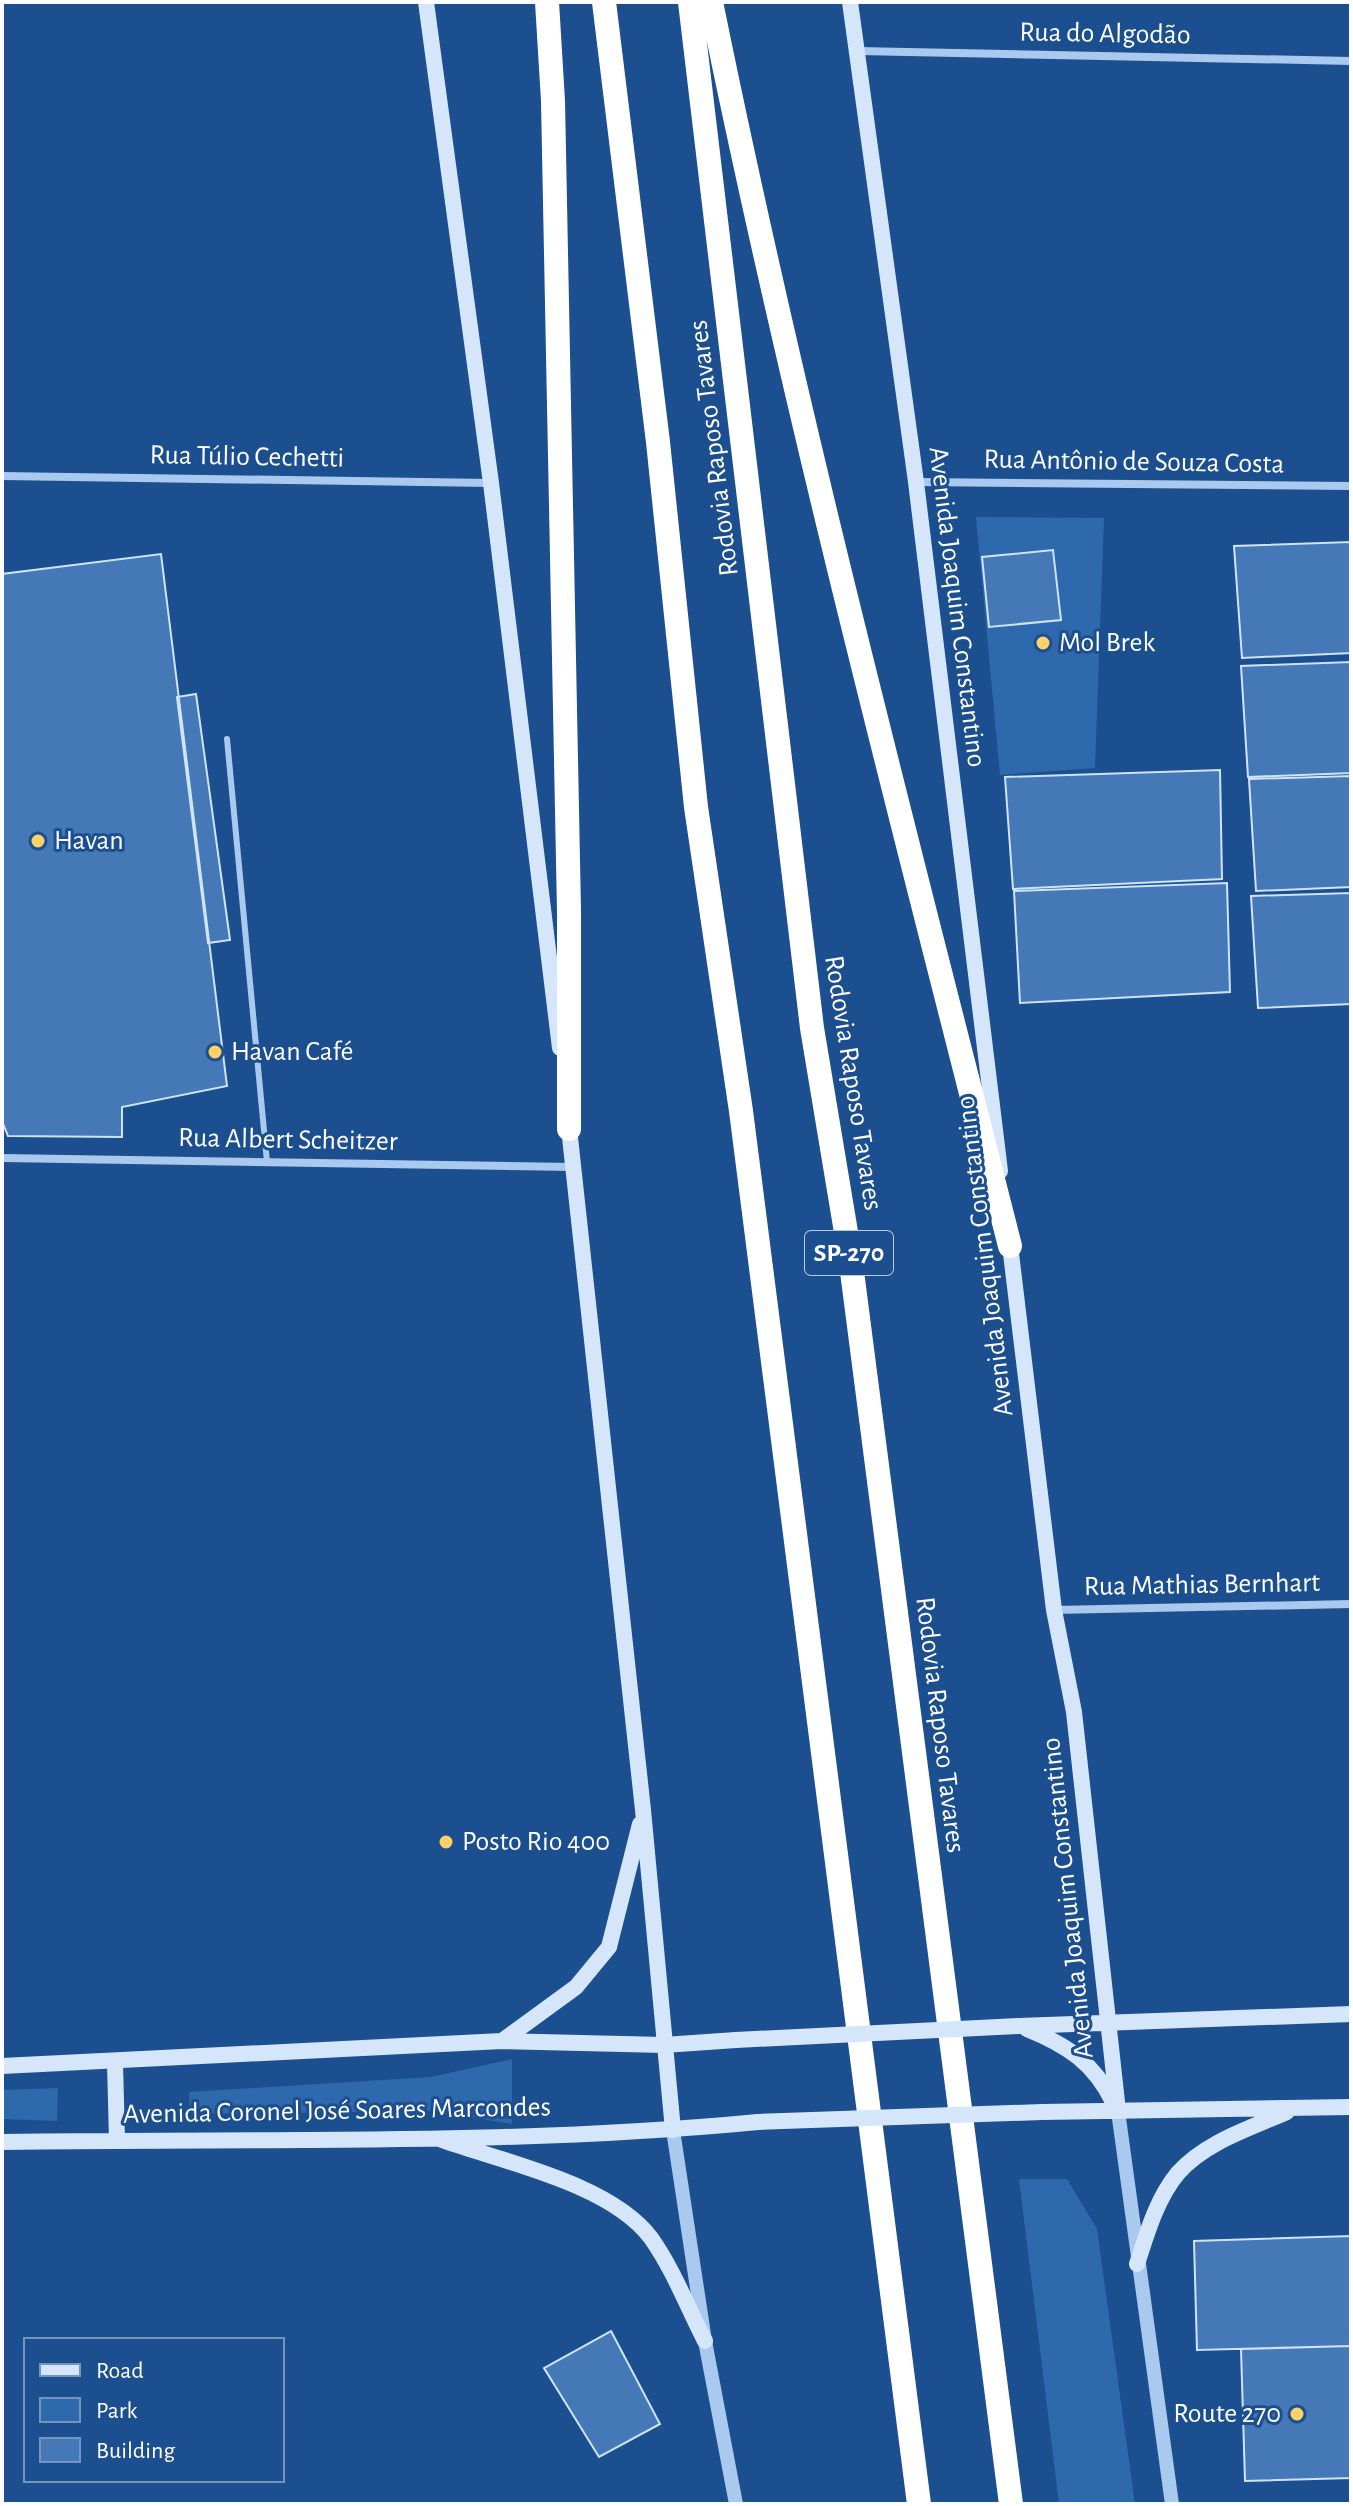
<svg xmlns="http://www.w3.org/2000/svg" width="1353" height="2506" font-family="'Alegreya Sans',sans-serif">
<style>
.green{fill:#2e69ad}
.building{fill:#4478b7;stroke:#cfe3fa;stroke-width:2}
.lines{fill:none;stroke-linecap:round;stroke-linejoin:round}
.service{stroke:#a9c9ee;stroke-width:6}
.minor{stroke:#a9c9ee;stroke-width:8}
.tertiary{stroke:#a9c9ee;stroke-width:14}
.secondary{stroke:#d6e6fa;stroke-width:16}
.motorway{stroke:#fff;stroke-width:24}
.secondary-bridge{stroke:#d6e6fa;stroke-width:16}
.poi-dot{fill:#ffd166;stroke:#1b4f8f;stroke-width:3}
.labels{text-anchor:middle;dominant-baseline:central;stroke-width:6;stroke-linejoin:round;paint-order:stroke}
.shield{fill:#1b4f8f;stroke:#bbcadd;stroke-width:2}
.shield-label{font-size:26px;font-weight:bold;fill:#fff}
.street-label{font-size:28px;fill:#fff;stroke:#1b4f8f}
.poi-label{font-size:28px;fill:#fff;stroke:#1b4f8f;text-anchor:start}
</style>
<rect width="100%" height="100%" fill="#1b4f8f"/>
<path class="green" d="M 976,517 L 1104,518 L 1095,768 L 1000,775 Z
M 512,2059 L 512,2124 L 436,2111 L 190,2114 L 189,2092 L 431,2077 Z
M 58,2088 L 57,2121 L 2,2119 L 2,2090 Z
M 1019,2179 L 1067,2179 L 1097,2229 L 1135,2504 L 1059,2504 Z"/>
<path class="building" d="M 1351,542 L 1351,653 L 1242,658 L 1234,546 Z
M 1053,550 L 1061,620 L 989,627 L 982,557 Z
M 161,554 L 227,1086 L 122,1107 L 122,1137 L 8,1136 L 2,1121 L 2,574 Z
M 1351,662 L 1351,773 L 1248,777 L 1241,666 Z
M 196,694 L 230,940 L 208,943 L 177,697 Z
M 1220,770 L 1222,879 L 1013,889 L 1005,777 Z
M 1351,776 L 1351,887 L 1256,891 L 1249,779 Z
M 1227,883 L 1230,992 L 1020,1003 L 1014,891 Z
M 1351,893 L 1351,1004 L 1258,1008 L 1251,896 Z
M 1351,2236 L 1351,2346 L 1197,2350 L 1194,2241 Z
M 611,2331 L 660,2424 L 599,2457 L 544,2368 Z
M 1351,2346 L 1351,2478 L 1245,2481 L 1241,2349 Z"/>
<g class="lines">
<path class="service" d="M 227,739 L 267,1162"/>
<path class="minor" d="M 858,51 L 1351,61
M 2,476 L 491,483
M 916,482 L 1351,486
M 2,1158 L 573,1167
M 1054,1610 L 1351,1604"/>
<path class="tertiary" d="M 1118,2111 L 1172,2504
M 673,2130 L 705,2341 L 736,2504"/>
<path class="secondary" d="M 426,2 L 491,483 L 560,1048
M 850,2 L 916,482 L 1000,1171
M 568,1119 L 643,1810 L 673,2130
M 1009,1237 L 1054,1610 L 1074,1712 L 1118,2111
M 1019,2026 L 1351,2014
M 1027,2029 C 1067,2045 1094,2063 1113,2102
M 502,2041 L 576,1987 L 609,1947 L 640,1824
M 115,2063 L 117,2140
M 2,2066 L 502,2041 L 664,2045 L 736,2040
M 1042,2112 L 1351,2107
M 442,2140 C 504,2162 611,2184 651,2238 C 673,2269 688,2308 705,2341
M 2,2142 C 254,2138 508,2146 758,2122
M 1137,2264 C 1147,2233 1157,2198 1178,2173 C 1205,2142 1251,2128 1287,2112"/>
<path class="motorway" d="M 547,2 L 553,101 L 569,911 L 569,1129
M 604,2 L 658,442 L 696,807 L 741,1111 L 919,2504
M 690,2 L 812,1028 L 850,1256 L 1011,2504
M 711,2 C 796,420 905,833 1010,1246"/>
<path class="secondary-bridge" d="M 736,2040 L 1019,2026
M 758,2122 L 1042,2112"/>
</g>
<g class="poi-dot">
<circle cx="1043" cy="643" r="8"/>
<circle cx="38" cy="841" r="8"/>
<circle cx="215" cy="1052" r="8"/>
<circle cx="446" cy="1842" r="8"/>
<circle cx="1297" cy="2414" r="8"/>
</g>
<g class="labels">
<rect class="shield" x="805" y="1231" width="88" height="44" rx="6"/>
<g class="shield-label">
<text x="849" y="1253">SP-270</text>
</g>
<g class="street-label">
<text transform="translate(1105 34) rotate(1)">Rua do Algodão</text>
<text transform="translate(714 448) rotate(-97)">Rodovia Raposo Tavares</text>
<text transform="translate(247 457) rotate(1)">Rua Túlio Cechetti</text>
<text transform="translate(1134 462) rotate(1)">Rua Antônio de Souza Costa</text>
<text transform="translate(957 607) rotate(83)">Avenida Joaquim Constantino</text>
<text transform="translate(853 1083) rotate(81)">Rodovia Raposo Tavares</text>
<text transform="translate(288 1140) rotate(1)">Rua Albert Scheitzer</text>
<text transform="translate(985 1256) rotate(-97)">Avenida Joaquim Constantino</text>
<text transform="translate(1202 1585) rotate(-1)">Rua Mathias Bernhart</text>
<text transform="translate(940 1725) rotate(83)">Rodovia Raposo Tavares</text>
<text transform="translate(1068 1898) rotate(-96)">Avenida Joaquim Constantino</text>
<text transform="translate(337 2111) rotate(-1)">Avenida Coronel José Soares Marcondes</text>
</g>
<g class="poi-label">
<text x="1059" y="643">Mol Brek</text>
<text x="54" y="841">Havan</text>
<text x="231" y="1052">Havan Café</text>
<text x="462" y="1842">Posto Rio 400</text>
<text x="1281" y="2414" text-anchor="end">Route 270</text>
</g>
</g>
<rect width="1353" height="2506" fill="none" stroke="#ffffff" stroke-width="8"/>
<rect x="24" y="2338" width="260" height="144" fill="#1b4f8f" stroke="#7695bc" stroke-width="2"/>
<rect x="40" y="2364" width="40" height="12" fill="#d6e6fa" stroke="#7695bc" stroke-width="2"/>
<text x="96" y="2378" font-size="24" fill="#ffffff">Road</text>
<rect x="40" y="2398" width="40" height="24" fill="#2e69ad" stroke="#7695bc" stroke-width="2"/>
<text x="96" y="2418" font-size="24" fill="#ffffff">Park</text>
<rect x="40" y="2438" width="40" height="24" fill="#4478b7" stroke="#7695bc" stroke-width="2"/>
<text x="96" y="2458" font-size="24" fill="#ffffff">Building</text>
</svg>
